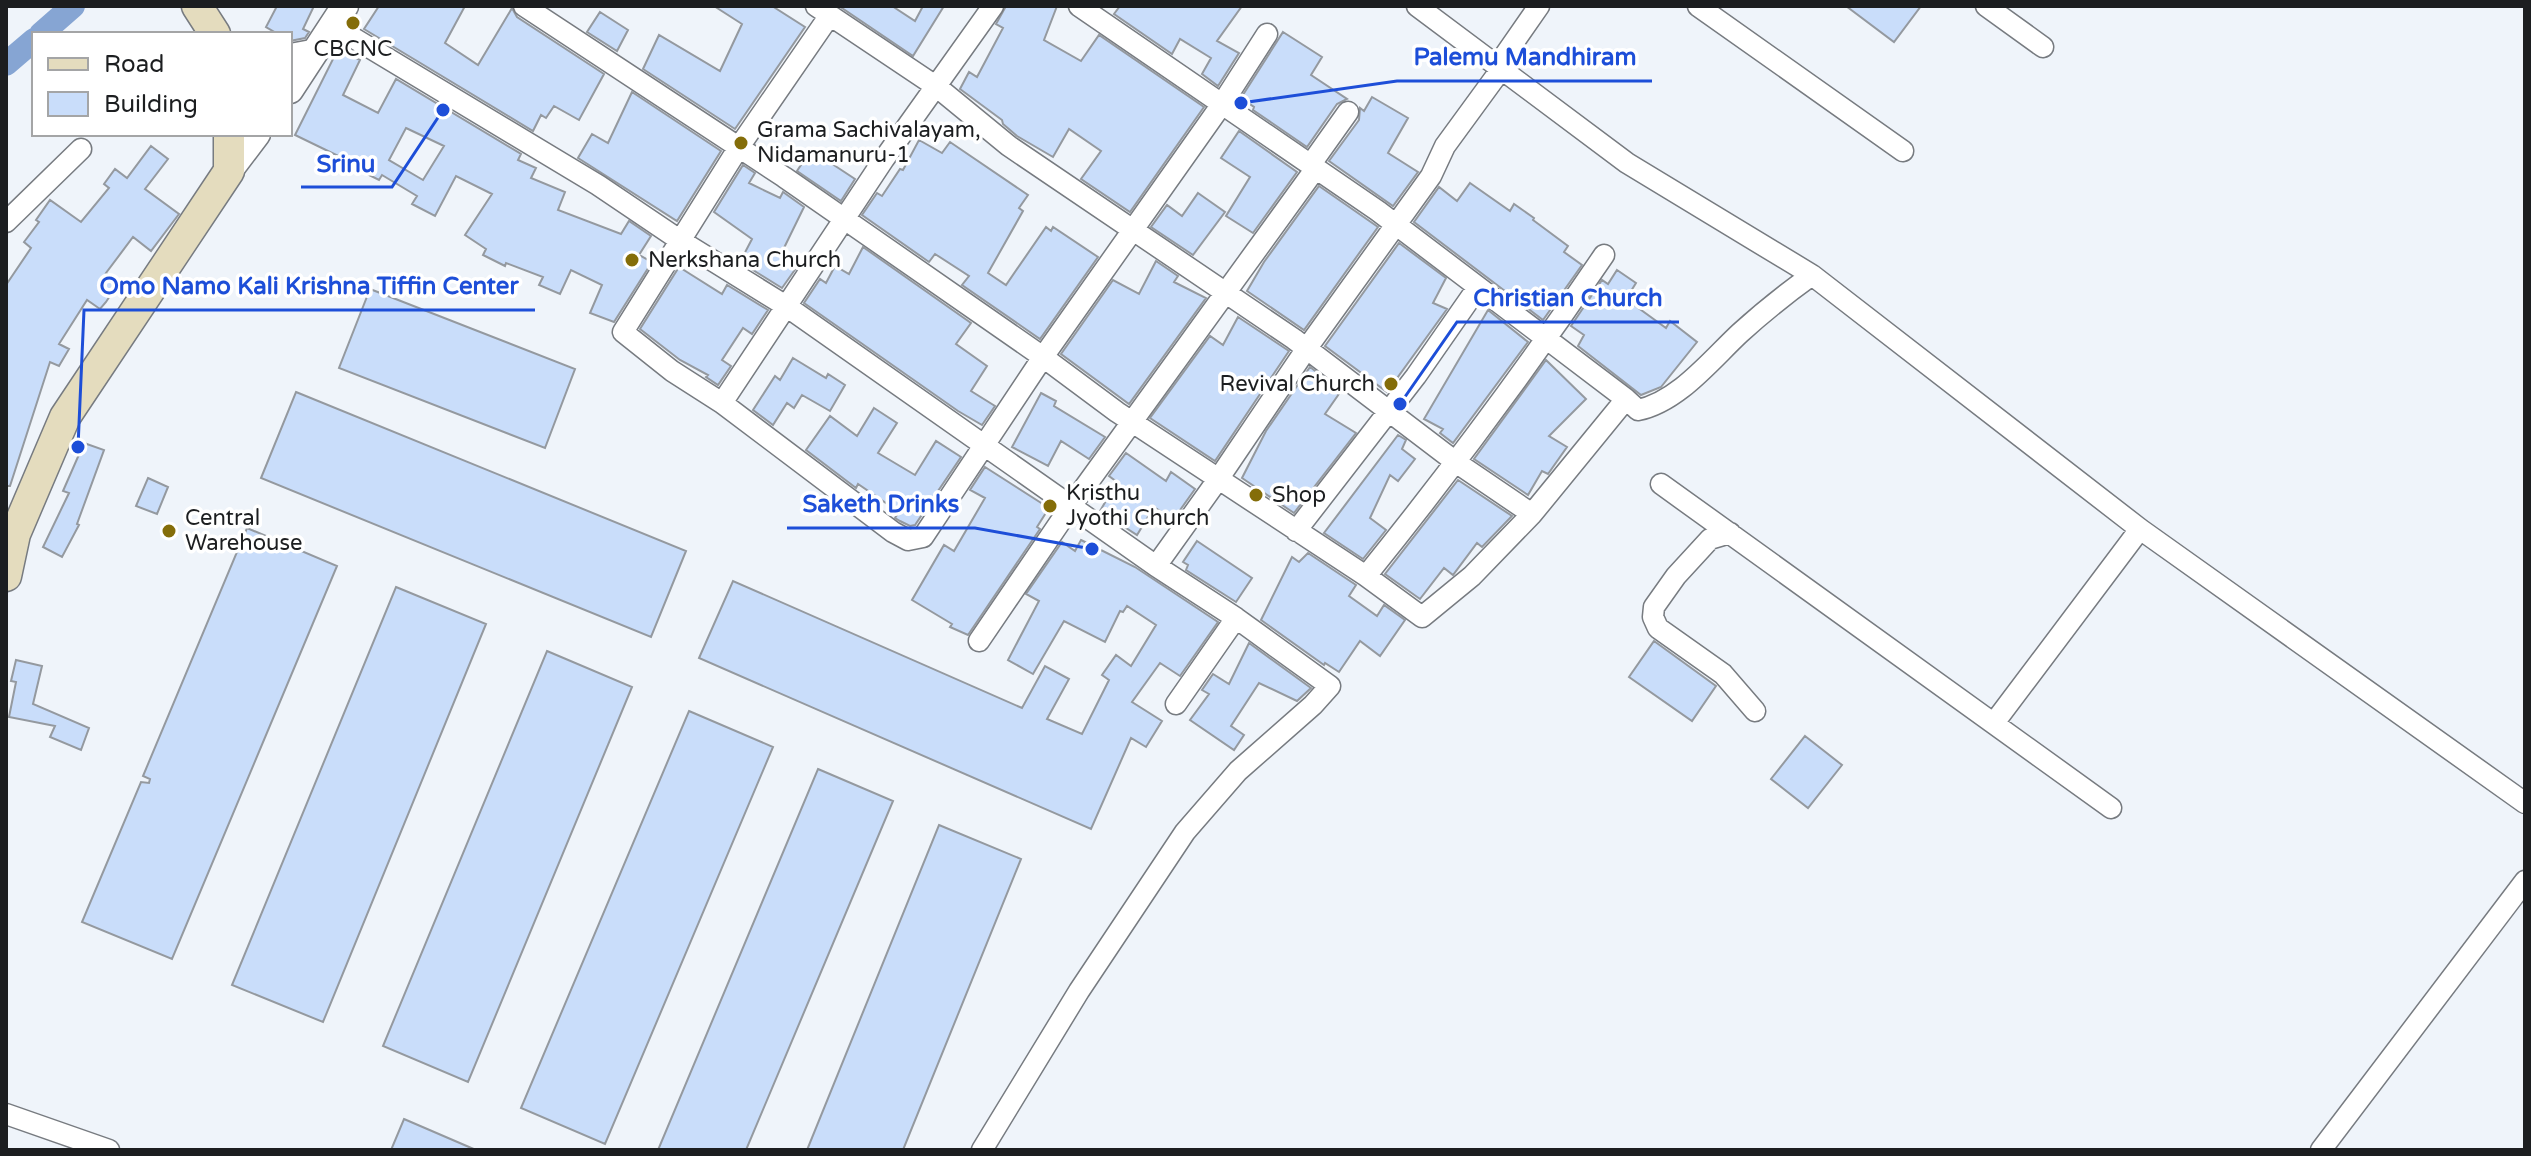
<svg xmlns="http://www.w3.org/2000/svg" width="2531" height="1156" font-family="'Varela Round',sans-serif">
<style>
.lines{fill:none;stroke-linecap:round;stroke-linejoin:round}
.canal{stroke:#86a5d3;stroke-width:24}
.building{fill:#c9ddfa;stroke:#94999f;stroke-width:2;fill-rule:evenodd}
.minor-casing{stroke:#777b80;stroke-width:23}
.tertiary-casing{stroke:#777b80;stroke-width:29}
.secondary-casing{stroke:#777b80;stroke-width:33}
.minor{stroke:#fff;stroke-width:20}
.tertiary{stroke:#fff;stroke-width:26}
.secondary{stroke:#e4dcbe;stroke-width:30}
.poi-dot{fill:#846d09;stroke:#fff;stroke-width:3}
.labels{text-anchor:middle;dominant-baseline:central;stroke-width:7;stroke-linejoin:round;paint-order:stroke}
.poi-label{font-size:22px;fill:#1c1e20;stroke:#fff;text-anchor:start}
.leader{fill:none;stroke:#1d4ed8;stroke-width:3}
.callout-dot{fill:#1d4ed8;stroke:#fff;stroke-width:3}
.callout-label{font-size:24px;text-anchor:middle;font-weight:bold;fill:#1d4ed8;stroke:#fff;stroke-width:7;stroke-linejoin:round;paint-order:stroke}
</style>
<rect width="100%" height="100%" fill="#eff4fa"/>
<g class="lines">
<path class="canal" d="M 41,34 L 73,6
M 6,64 L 34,40"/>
</g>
<path class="building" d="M 277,6 L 314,6 L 303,29 L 309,32 L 305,38 L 290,41 L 290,34 L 278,34 L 266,27 Z
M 379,6 L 465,6 L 445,43 L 478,65 L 512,8 L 517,17 L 604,74 L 579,120 L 554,106 L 546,118 L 541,115 L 533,131 L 364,29 Z
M 714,6 L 772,6 L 805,27 L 735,129 L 643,69 L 659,35 L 720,71 L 742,24 Z
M 839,6 L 892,6 L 915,21 L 923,6 L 944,6 L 913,56 Z
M 1006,6 L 1057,6 L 1044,40 L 1081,61 L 1099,35 L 1204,107 L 1130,212 L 1081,179 L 1101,151 L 1069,129 L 1053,157 L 1017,136 L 1003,124 L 1002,120 L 960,89 L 969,72 L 977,77 L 1003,28 L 996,24 Z
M 1120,6 L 1242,6 L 1217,41 L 1239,53 L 1218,86 L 1202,74 L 1211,58 L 1180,39 L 1172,54 L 1114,14 Z
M 1846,6 L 1921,6 L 1894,42 Z
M 600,12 L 628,30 L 617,51 L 587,32 Z
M 1283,32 L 1322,57 L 1311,75 L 1347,99 L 1337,104 L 1307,147 L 1253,110 L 1254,107 L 1241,98 Z
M 338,49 L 360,60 L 343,95 L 378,113 L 396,79 L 521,154 L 518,160 L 536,168 L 531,178 L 565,192 L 558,210 L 621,234 L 629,221 L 651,236 L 639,255 L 652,262 L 614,322 L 590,313 L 602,285 L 571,270 L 560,294 L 539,285 L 543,277 L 506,263 L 505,266 L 483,255 L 486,249 L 465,235 L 492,194 L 456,176 L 435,216 L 412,204 L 417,196 L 382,175 L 379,180 L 361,171 L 363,168 L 295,135 ZM 406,128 L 444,146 L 423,180 L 389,160 Z
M 632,92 L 721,151 L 677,221 L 578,158 L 592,134 L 608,143 Z
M 1372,97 L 1408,118 L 1388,153 L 1418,172 L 1393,206 L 1329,161 L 1359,120 L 1360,108 L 1364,111 Z
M 1239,131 L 1297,172 L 1253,233 L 1226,216 L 1250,177 L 1221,158 Z
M 919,140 L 942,153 L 950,142 L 1028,195 L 1019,208 L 1023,211 L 988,273 L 1006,285 L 1046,227 L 1051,231 L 1053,227 L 1098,257 L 1040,339 L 962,285 L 969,276 L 935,254 L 929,262 L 862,215 L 877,193 L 882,196 L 900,169 L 903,170 Z
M 151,146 L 168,159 L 145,189 L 179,214 L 151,251 L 133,237 L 106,273 L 119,282 L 106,302 L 100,309 L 87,300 L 59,344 L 69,349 L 59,366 L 50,362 L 10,486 L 6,486 L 6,285 L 31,248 L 24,242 L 39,222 L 36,220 L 50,200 L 81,222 L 109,188 L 104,184 L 115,169 L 127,178 Z
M 811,150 L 855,179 L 841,201 L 797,171 Z
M 743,165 L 755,173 L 749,183 L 780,198 L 783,192 L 804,207 L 782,252 L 799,264 L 782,288 L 740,262 L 752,239 L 714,212 Z
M 1470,183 L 1510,211 L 1514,204 L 1534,218 L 1533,220 L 1568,246 L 1564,252 L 1582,265 L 1543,320 L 1414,222 L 1439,187 L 1457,201 Z
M 1319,186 L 1378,227 L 1304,330 L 1247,291 L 1264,262 Z
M 1198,193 L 1225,212 L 1193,255 L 1151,227 L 1167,205 L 1182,216 Z
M 1399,243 L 1446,278 L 1433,303 L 1447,309 L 1387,392 L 1325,346 Z
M 863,247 L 971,323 L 956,344 L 987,366 L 971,391 L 995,406 L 982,425 L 958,411 L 804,303 L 820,279 L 826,283 L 835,266 L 849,274 Z
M 1156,261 L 1178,276 L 1174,282 L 1206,298 L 1129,404 L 1061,354 L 1113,280 L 1139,294 Z
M 679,267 L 722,294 L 727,285 L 768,310 L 752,334 L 743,328 L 722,360 L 731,366 L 718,385 L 706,377 L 708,375 L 680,360 L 640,329 Z
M 1617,270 L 1636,283 L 1626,299 L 1666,328 L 1670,321 L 1697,342 L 1661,387 L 1641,395 L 1578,346 L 1584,335 L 1571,326 L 1602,280 L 1608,284 Z
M 370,289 L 575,369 L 545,448 L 339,368 Z
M 1488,310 L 1528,342 L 1453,443 L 1440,433 L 1443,429 L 1424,419 Z
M 1238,317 L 1289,351 L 1215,461 L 1150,418 L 1210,336 L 1223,345 Z
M 793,358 L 826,378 L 828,374 L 845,385 L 830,411 L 802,395 L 794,408 L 787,403 L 773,425 L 753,410 L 775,376 L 780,380 Z
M 1546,360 L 1586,399 L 1549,436 L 1567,447 L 1548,474 L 1542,471 L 1528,495 L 1474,459 Z
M 1310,367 L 1341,391 L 1325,414 L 1356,433 L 1294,513 L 1242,478 L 1266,431 Z
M 296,392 L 686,551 L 651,637 L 261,478 Z
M 1041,393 L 1056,401 L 1054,406 L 1105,437 L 1089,459 L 1061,441 L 1048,466 L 1012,447 Z
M 874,408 L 897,423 L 878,453 L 915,475 L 936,441 L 961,457 L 915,525 L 910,526 L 900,521 L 895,518 L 899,512 L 858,484 L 856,488 L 806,450 L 830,416 L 857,436 Z
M 1398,435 L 1406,440 L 1402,449 L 1415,459 L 1398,481 L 1390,475 L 1370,518 L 1386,530 L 1363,559 L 1324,533 Z
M 84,443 L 104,450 L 77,524 L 79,525 L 62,557 L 43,547 L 69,493 L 63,491 Z
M 1126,453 L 1166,481 L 1171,472 L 1195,489 L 1173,520 L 1154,507 L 1137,535 L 1100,511 L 1117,482 L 1109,476 Z
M 985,467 L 1049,508 L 1037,527 L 1040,529 L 968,635 L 950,627 L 952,624 L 912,600 L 944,545 L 954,551 L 985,498 L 970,490 Z
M 148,478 L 168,487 L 157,514 L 136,506 Z
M 1458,480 L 1512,516 L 1482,547 L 1477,543 L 1453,575 L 1444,568 L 1420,599 L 1385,574 Z
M 247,528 L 337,566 L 172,959 L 82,922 L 141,782 L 149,783 L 150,779 L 143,776 Z
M 1081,540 L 1135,567 L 1218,622 L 1180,676 L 1160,663 L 1132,702 L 1162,721 L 1146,747 L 1131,738 L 1091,829 L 699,658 L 733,581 L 1022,708 L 1045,666 L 1069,679 L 1047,719 L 1082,734 L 1109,680 L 1102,675 L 1116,655 L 1131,666 L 1156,625 L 1127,606 L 1123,612 L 1120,611 L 1105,642 L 1064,621 L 1033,674 L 1008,660 L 1039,601 L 1026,594 L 1062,542 L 1075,551 Z
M 1197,541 L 1252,578 L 1236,602 L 1186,570 L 1188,565 L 1183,562 Z
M 1308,553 L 1356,585 L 1349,596 L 1377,616 L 1384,605 L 1405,620 L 1380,656 L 1360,641 L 1339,672 L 1325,663 L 1324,665 L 1261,620 L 1292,557 L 1299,562 Z
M 396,587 L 486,624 L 323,1022 L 232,985 Z
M 1654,641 L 1716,686 L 1692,721 L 1629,677 Z
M 1249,643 L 1311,688 L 1297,701 L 1259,683 L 1231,726 L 1244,735 L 1234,750 L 1190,720 L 1209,694 L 1202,690 L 1213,674 L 1229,684 Z
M 547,651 L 632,687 L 468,1082 L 383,1046 Z
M 16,660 L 42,666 L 33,704 L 89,728 L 81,750 L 50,737 L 55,726 L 9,717 L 16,682 L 11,681 Z
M 689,711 L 773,747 L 605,1144 L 521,1108 Z
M 1805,736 L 1842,765 L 1808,808 L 1771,779 Z
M 818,769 L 893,801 L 746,1150 L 658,1150 Z
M 939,825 L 1021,859 L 903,1150 L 807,1150 Z
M 404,1119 L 476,1150 L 391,1150 Z"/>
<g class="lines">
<defs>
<path id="minor" d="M 524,6 L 784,177 L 1043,357 L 1117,412 L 1366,576 L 1422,617 L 1472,576 L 1532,514 L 1626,399 L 1638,410 C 1678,402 1711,360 1740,333 C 1763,312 1787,293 1812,275 L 1627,163 L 1417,6
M 816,6 L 937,87 L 1009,146 L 1294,339 L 1457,463 L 1532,514
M 1079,6 L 1378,211 L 1626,399
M 1698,6 L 1903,151
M 1986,6 L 2043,47
M 830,15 L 739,147 L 623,332 L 672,371 L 722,403 L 893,532 L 908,540 L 923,537 L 1043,357 L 1222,104 L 1267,34
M 332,25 L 598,185 L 681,241 L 786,306 L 1156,566 L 1236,618 L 1330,686 L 1313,705 L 1238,771 L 1185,832 L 1079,991 L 982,1150
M 290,54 L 317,49
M 1498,65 L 1539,6
M 1311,164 L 1348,112
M 6,222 L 81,149
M 1812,275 L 2140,529 L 2525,803
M 722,403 L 884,159 L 993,6
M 1661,484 L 2111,808
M 1296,531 L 1416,376 L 1478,287
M 1730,533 L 1710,539 L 1676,576 L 1654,607 L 1653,617 L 1658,628 L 1723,674 L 1755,711
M 1156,566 L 1219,478 L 1307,348 L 1431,176 L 1445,146 L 1502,68
M 1366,576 C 1450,472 1529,366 1604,255
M 979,641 L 1071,506 L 1316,168
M 1176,704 L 1236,618
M 1994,723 L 2140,529
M 6,1114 L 109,1150
M 2321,1150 L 2525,881"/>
<path id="tertiary" d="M 290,90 L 345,6
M 229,171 L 257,134"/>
<path id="secondary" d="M 197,6 L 215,34
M 6,576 L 15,534 L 65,417 L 229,171 L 229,134"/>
</defs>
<use href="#minor" class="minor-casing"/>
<use href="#tertiary" class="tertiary-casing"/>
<use href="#secondary" class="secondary-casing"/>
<use href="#minor" class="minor"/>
<use href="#tertiary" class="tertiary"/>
<use href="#secondary" class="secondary"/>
</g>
<g class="poi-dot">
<circle cx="353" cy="23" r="8"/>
<circle cx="741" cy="143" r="8"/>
<circle cx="632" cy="260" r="8"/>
<circle cx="1391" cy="384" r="8"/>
<circle cx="1256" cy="495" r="8"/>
<circle cx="1050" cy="506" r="8"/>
<circle cx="169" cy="531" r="8"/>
</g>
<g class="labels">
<g class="poi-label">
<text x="353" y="49" text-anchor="middle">CBCNC</text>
<text x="757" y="130">Grama Sachivalayam,<tspan x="757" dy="25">Nidamanuru-1</tspan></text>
<text x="648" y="260">Nerkshana Church</text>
<text x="1375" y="384" text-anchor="end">Revival Church</text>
<text x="1066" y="493">Kristhu<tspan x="1066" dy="25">Jyothi Church</tspan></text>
<text x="1272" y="495">Shop</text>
<text x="185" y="518">Central<tspan x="185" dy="25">Warehouse</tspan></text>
</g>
</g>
<path class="leader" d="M1241 103L1397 81H1652M443 110L392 187H301M78 447L84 310H535M1400 404L1457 322H1679M1092 549L975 528H787"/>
<g class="callout-dot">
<circle cx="1241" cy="103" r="8"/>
<circle cx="443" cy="110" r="8"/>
<circle cx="78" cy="447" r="8"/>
<circle cx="1400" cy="404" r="8"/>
<circle cx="1092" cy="549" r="8"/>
</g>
<g class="callout-label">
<text x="1525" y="65">Palemu Mandhiram</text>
<text x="346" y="172">Srinu</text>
<text x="309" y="294">Omo Namo Kali Krishna Tiffin Center</text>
<text x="1568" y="306">Christian Church</text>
<text x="881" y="512">Saketh Drinks</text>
</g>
<rect width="2531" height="1156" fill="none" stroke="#1c1e20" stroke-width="16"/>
<rect x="32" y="32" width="260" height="104" fill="#ffffff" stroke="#a4a5a6" stroke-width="2"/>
<rect x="48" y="58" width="40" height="12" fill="#e4dcbe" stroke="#a4a5a6" stroke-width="2"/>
<text x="104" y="72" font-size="24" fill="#1c1e20">Road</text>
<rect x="48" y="92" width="40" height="24" fill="#c9ddfa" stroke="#a4a5a6" stroke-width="2"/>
<text x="104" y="112" font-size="24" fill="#1c1e20">Building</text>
</svg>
